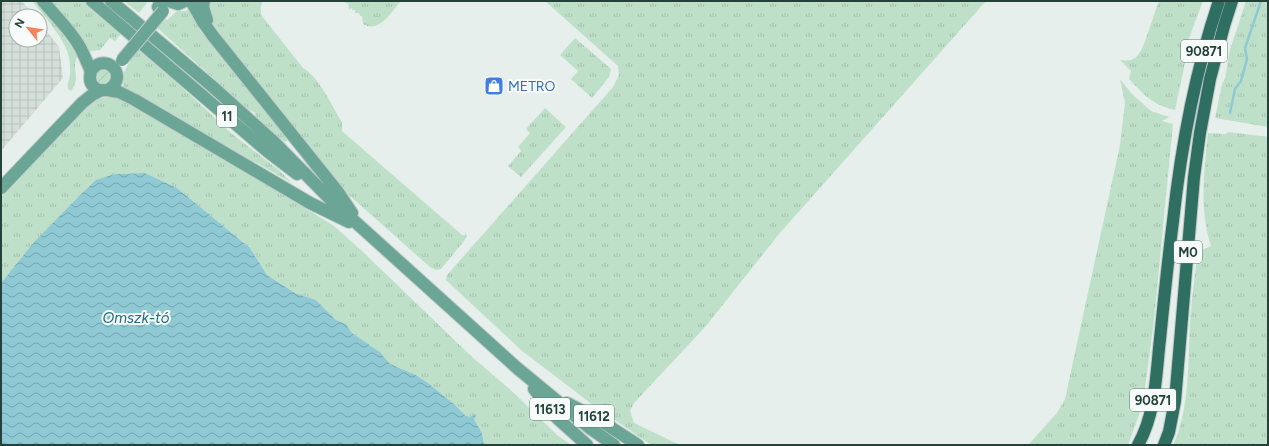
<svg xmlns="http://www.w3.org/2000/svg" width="1269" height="446" font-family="Figtree,sans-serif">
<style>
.industrial{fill:url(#industrial-grid)}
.grass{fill:url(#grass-tufts)}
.garden{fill:url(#garden-furrows)}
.water{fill:url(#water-waves)}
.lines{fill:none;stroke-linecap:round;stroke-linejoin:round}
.stream{stroke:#8ec9d4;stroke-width:2.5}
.major-casing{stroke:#c2cac8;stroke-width:14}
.highway-casing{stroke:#c2cac8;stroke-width:14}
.major{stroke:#6aa596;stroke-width:12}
.highway{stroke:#2f6f62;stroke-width:12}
.major-bridge-casing{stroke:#c2cac8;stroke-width:14;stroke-linecap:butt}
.major-bridge{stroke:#6aa596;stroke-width:12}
.labels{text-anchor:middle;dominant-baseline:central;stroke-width:4;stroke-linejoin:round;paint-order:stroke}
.shield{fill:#f7fbf9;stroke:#637a73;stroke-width:1}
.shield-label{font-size:13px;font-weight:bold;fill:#24423a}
.shop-label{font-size:14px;fill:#366cbe;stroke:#f7fbf9;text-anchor:start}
.water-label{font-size:15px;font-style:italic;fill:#1c6f80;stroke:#f7fbf9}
</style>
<defs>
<pattern id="industrial-grid" width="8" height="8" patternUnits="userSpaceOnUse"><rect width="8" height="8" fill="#d4dfda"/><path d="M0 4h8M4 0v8" fill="none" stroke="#b6c1bc"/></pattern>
<pattern id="grass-tufts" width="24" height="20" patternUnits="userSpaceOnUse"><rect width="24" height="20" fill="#bfe0c8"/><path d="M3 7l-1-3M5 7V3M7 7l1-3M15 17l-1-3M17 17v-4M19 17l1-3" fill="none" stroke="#a4c1ad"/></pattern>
<pattern id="garden-furrows" width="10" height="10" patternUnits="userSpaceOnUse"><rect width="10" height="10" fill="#bfe0c8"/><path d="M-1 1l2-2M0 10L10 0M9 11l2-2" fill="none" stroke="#a4c1ad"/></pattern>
<pattern id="water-waves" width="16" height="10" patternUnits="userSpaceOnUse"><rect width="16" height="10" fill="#8ec9d4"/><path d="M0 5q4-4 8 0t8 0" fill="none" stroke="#74a5ad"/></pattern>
</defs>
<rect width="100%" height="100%" fill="#e6efeb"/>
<path class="industrial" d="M 1,1 L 22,1 L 34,16 L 16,16 L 16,40 L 40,40 L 40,23 L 59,47 L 63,78 L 1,151 Z"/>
<path class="grass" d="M 32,1 L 38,1 L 78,55 C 77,58 75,61 75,65 C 75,76 79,80 71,91 L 68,89 C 67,84 68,83 69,80 C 71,73 70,64 69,58 C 68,43 42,13 32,1 Z
M 49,1 L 89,1 L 124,30 L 115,41 L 110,38 L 100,50 L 85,52 Z
M 124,1 L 145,1 L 147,3 L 139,13 Z
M 208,1 L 263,1 C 260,7 260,11 262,16 L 303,68 C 320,78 331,105 342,122 L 342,131 L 462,235 L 465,235 L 465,231 L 467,236 L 464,241 L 441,269 L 436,270 L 430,267 L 350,196 L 336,182 L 214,30 L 208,15 Z
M 345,1 L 401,1 C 392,11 379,34 363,24 L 362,16 L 360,16 L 359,13 L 355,13 L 355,10 L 352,10 L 352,8 L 349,9 L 348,3 L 346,4 Z
M 545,1 L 986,1 L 779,234 L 706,326 L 634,403 L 630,411 L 634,423 L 680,445 L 651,445 L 589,402 L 521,350 L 446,280 L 447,275 L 613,87 L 619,75 L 618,66 Z
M 1159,1 L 1203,1 C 1199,13 1181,54 1185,63 L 1175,110 C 1153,105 1144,95 1129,79 L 1131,71 L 1120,60 C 1127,61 1133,61 1138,55 C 1145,47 1154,13 1159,1 Z
M 1246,1 L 1268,1 L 1268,127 L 1215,118 L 1222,84 L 1225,78 L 1230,50 Z
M 191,9 L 201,32 L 289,139 L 287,141 L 284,142 L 257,118 L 254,112 L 249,110 L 155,26 L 163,17 L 167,20 L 177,11 L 185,11 Z
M 575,38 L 611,69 L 609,77 L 592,98 L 571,79 L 578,71 L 560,55 Z
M 137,49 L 159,66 L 231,133 L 280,171 L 292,183 L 138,96 L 123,89 L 124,72 L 131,60 L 128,58 Z
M 1120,79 L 1132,94 L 1151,111 L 1169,117 L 1162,121 L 1173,124 L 1154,320 L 1143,404 L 1128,445 L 1028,445 L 1057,413 L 1065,399 L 1120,145 L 1125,103 Z
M 108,97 L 123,98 L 156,115 L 334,226 L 362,251 L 471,356 L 514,393 L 557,435 L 571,445 L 484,445 L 482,433 L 474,419 L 466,416 L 454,404 L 428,383 L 416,375 L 390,364 L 380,352 L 352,333 L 346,324 L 336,320 L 316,300 L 295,293 L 267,275 L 250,248 L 177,188 L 145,173 L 115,174 L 78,197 L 34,242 L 1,283 L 1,197 L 77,113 L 93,100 Z
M 545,108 L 566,127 L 521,177 L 508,166 L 521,151 L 518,147 L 530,133 L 526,129 Z
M 1229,132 L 1268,137 L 1268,445 L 1173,445 C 1190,410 1188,360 1190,322 C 1192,294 1196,267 1199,240 L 1200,251 L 1211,246 C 1199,209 1204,171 1208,133 L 1225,134 Z"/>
<path class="garden" d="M96 77a7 7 0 1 1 14 0a7 7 0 1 1-14 0Z"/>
<path class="water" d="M 145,173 L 177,188 L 250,248 L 267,275 L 295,293 L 316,300 L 336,320 L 346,324 L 352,333 L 380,352 L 390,364 L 416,375 L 428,383 L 454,404 L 466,416 L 470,417 L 476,414 L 474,419 L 482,433 L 484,445 L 1,445 L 1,283 L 34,242 L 78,197 L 96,180 L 115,174 Z"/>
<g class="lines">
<path class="stream" d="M 1230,113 L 1235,89 L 1241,81 L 1247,59 L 1245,48 L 1261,1"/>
<defs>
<path id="major" d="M 43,1 C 55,16 72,31 81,49 C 84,55 87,62 90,69 C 92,75 87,80 93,86 C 98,92 109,92 114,85 C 125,70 103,53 91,71
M 92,1 L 267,151 L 297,174
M 111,1 L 213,87 L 274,142 L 331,200 L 517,368 L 591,429 L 614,445
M 169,1 L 178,4 L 185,1
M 191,1 L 203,22 L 213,36 L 338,192 L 352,213
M 204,1 L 203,7 L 207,20
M 158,7 L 161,1
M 107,90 L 119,92 L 135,100 L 310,203 L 349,222
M 1,188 L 82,103 L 92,95 L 102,90
M 534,389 L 557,418 L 587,445
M 567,403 L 598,419 L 638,445"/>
<path id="highway" d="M 1138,445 C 1156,413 1156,374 1160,339 C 1164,299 1168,260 1173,221 C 1181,147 1195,72 1219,1
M 1164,445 L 1169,432 L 1175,401 L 1194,177 L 1200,133 L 1210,79 L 1224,26 L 1232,1"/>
</defs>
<use href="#major" class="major-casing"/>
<use href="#highway" class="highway-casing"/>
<use href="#major" class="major"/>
<use href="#highway" class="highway"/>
<defs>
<path id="major-bridge" d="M 122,60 L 163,11"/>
</defs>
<use href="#major-bridge" class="major-bridge-casing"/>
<use href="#major-bridge" class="major-bridge"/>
</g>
<defs>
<symbol id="shop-square" viewBox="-11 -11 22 22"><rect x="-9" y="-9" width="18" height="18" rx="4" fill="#3f7fe0" stroke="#f7fbf9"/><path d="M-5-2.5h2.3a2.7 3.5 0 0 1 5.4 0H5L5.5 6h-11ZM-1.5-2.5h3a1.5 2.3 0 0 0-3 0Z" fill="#fff"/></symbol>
</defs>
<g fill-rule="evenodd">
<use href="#shop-square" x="483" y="75" width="22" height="22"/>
</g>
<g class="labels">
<g class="shield">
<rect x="1181" y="40" width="46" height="22" rx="3"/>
<rect x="217" y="105" width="20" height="22" rx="3"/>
<rect x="1174" y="241" width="28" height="22" rx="3"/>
<rect x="1130" y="389" width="46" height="22" rx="3"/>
<rect x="530" y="398" width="40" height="22" rx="3"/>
<rect x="574" y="405" width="40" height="22" rx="3"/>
</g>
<g class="shield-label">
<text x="1204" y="51">90871</text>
<text x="227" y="116">11</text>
<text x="1188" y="252">M0</text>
<text x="1153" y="400">90871</text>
<text x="550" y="409">11613</text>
<text x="594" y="416">11612</text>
</g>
<g class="shop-label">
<text x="508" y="86">METRO</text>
</g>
<g class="water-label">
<text x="136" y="318">Omszk-tó</text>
</g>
</g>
<rect width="1269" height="446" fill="none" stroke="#24423a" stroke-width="4"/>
<g transform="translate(28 28) rotate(300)"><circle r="19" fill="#f7fbf9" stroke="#a3b1ad"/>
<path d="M0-3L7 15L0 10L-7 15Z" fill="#f4845f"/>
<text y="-6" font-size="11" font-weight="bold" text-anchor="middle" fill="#24423a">N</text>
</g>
</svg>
